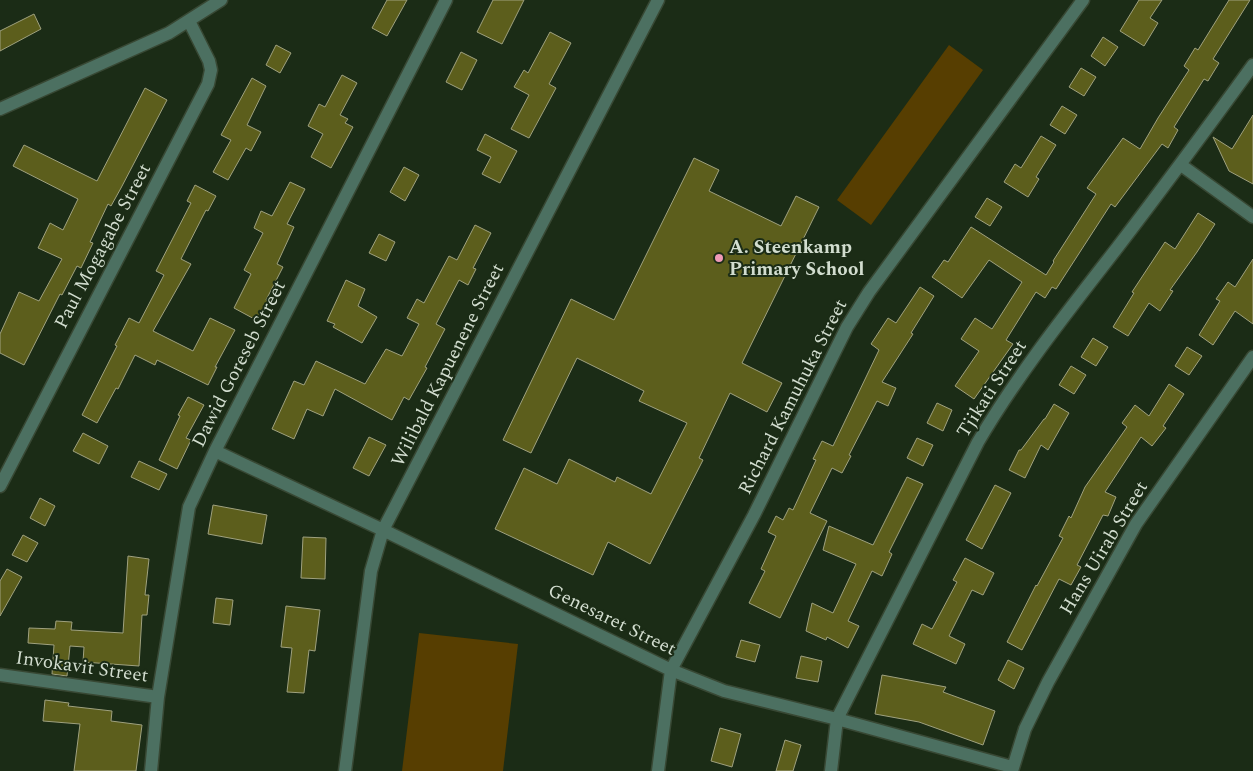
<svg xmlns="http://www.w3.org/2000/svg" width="1253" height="771" font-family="Spectral,serif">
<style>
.green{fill:#573e01}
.building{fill:#5c5e1c;stroke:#9fa17f}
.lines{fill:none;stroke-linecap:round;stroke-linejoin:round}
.minor-casing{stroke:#384834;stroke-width:15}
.minor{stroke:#4c7061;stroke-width:12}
.poi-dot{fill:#ef9ab7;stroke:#1b2c16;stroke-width:2}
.labels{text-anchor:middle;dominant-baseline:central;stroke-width:4;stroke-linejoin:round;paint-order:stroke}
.street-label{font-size:19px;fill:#d2ddcf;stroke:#1b2c16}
.poi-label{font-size:19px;font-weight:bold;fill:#d2ddcf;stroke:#1b2c16;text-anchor:start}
</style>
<rect width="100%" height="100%" fill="#1b2c16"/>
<path class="green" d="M 949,45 L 983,70 L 871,225 L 837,200 Z
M 419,633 L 518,644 L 503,771 L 402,771 Z"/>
<path class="building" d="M 387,0 L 407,0 L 387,36 L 372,28 Z
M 493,0 L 524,0 L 502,44 L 477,32 Z
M 1139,0 L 1162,0 L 1150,18 L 1158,23 L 1144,46 L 1120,31 Z
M 1229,0 L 1250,0 L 1213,59 L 1219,63 L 1208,81 L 1204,79 L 1174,127 L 1178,130 L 1168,148 L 1162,144 L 1115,207 L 1111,204 L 1056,289 L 1052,287 L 1045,298 L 1036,292 L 1006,340 L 1013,344 L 974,399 L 955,386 L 979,351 L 961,339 L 975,318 L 992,329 L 1022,282 L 989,260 L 962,298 L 932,277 L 944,260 L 948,262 L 971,227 L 1046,275 L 1054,262 L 1053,261 L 1096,194 L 1087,188 L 1123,138 L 1140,149 L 1158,118 L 1189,70 L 1184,66 L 1195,48 L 1198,50 Z
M 34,14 L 41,29 L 0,51 L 0,31 Z
M 550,32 L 571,43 L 549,84 L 556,88 L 529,138 L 511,129 L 529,95 L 514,87 L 524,70 L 528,73 Z
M 1103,37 L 1118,47 L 1105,66 L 1091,56 Z
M 276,45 L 291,53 L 280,73 L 266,65 Z
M 461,52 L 477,60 L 462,90 L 446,82 Z
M 1081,68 L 1096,77 L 1084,96 L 1069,87 Z
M 342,75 L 357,83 L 340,115 L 348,119 L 345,123 L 353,127 L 331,168 L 311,157 L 323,134 L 308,126 L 319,104 L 325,107 Z
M 252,78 L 266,86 L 247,125 L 261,132 L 251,151 L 246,148 L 228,180 L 213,172 L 231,140 L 221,135 Z
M 145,88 L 167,100 L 121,188 L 111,206 L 108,204 L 90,242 L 93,243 L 81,268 L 77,266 L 62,295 L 60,294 L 24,365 L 0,353 L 0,334 L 19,292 L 39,301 L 62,259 L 38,248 L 50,223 L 63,230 L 78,199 L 13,166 L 24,145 L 97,181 Z
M 1062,106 L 1077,115 L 1065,134 L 1050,125 Z
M 1253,115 L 1253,184 L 1229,171 L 1213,137 L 1232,149 Z
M 485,134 L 517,151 L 500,183 L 482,174 L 491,157 L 477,150 Z
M 1041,136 L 1056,145 L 1036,177 L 1039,179 L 1028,197 L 1004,182 L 1015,164 L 1021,168 Z
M 694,158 L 719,170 L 709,191 L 781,226 L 796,196 L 819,207 L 742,363 L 782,383 L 767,412 L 730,393 L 699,458 L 703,460 L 650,564 L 608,542 L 593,575 L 495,529 L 524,468 L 557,484 L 569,459 L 615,482 L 617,477 L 651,494 L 687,423 L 639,401 L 644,391 L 577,358 L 531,453 L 503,440 L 571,299 L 614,320 Z
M 404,167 L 419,175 L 405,201 L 390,192 Z
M 290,182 L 305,189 L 287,224 L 294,227 L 277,264 L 283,267 L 266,300 L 268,301 L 258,321 L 234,308 L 251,274 L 244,270 L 263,233 L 254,228 L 261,211 L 272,216 Z
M 195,185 L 216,196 L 208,211 L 206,210 L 181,259 L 191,264 L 153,331 L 193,351 L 210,318 L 235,330 L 215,367 L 217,367 L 208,385 L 157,360 L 155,365 L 135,355 L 118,389 L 116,388 L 97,423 L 82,415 L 117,346 L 115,345 L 129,318 L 139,323 L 164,275 L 156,271 L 191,203 L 187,201 Z
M 987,198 L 1002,207 L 990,226 L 975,217 Z
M 1198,213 L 1215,224 L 1197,252 L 1170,290 L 1173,291 L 1160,311 L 1149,303 L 1128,336 L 1113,327 L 1134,293 L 1132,292 L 1165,242 L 1175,249 Z
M 475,225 L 491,233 L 473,268 L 476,269 L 468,285 L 459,280 L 436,324 L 445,329 L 425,367 L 427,368 L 409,400 L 404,397 L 392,420 L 335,389 L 323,416 L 307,409 L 294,439 L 272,429 L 294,381 L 304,385 L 316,361 L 365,384 L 386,349 L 402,356 L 419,324 L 407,318 L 417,299 L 424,303 L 449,256 L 457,260 Z
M 379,234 L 395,242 L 386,261 L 369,253 Z
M 1253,259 L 1253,324 L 1235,311 L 1213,345 L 1199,335 L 1220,301 L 1216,299 L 1228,282 L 1235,287 Z
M 346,280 L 365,289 L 358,306 L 377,317 L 362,343 L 333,327 L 335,324 L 327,321 Z
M 920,287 L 934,296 L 911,333 L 913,334 L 882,382 L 896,388 L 888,406 L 877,401 L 849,455 L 851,456 L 842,473 L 832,468 L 810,513 L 827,521 L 780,618 L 749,603 L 765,571 L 761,569 L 776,536 L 768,532 L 776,516 L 783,520 L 789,508 L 793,510 L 816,460 L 813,459 L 822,441 L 833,446 L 879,350 L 871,344 L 888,318 L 896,323 Z
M 1093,338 L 1108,347 L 1096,366 L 1081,357 Z
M 1187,347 L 1202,356 L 1189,375 L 1175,366 Z
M 1071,366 L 1086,375 L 1074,394 L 1059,385 Z
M 1169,384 L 1184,394 L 1163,426 L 1166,428 L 1152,446 L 1141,437 L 1105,492 L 1116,497 L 1108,516 L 1103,515 L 1077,565 L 1081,567 L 1071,585 L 1059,579 L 1022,650 L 1007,642 L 1036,585 L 1037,586 L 1063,538 L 1059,536 L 1069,516 L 1071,518 L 1085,487 L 1127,427 L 1122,423 L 1135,405 L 1149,416 Z
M 188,397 L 204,405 L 186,438 L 191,440 L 177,469 L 159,460 L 180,416 L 178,415 Z
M 937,403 L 952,410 L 943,431 L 927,423 Z
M 1054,404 L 1069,413 L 1048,450 L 1041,445 L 1025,478 L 1009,470 L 1019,450 L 1021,450 L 1044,419 L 1045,419 Z
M 83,433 L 108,446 L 99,464 L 73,451 Z
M 369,437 L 386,445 L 369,476 L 353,468 Z
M 917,438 L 933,445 L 923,466 L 907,458 Z
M 139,461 L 167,474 L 159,490 L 131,477 Z
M 907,477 L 923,484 L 889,552 L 892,554 L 882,576 L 872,571 L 848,621 L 859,626 L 848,648 L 827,637 L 826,640 L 806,631 L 812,603 L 833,613 L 856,564 L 823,550 L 829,526 L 873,545 Z
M 995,485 L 1011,493 L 982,549 L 966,540 Z
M 40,498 L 55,506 L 45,526 L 30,518 Z
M 213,505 L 267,515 L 262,544 L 208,534 Z
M 23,535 L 38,543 L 27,562 L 12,555 Z
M 303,537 L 326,538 L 325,579 L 301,578 Z
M 128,556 L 149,559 L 145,595 L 149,595 L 147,615 L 142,615 L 139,666 L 83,662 L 84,647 L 70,646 L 67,676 L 52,674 L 54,645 L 28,643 L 29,628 L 55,629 L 56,621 L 72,622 L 71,630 L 123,633 Z
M 965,558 L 994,573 L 983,595 L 972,590 L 949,636 L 965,644 L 956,664 L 913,644 L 922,624 L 932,629 L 957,582 L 953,580 Z
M 7,569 L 22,577 L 0,616 L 0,581 Z
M 216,598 L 233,600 L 230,625 L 213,623 Z
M 286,606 L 320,610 L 315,651 L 309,650 L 304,693 L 287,692 L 292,648 L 281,647 Z
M 741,640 L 760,645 L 755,662 L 736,657 Z
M 801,656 L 822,661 L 818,682 L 796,678 Z
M 1008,660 L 1024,668 L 1014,689 L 998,680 Z
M 882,675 L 946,687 L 943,692 L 995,711 L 983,745 L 919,722 L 875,714 Z
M 45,700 L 69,703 L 68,706 L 112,711 L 111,721 L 142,725 L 136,771 L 74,771 L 80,724 L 43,721 Z
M 720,728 L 741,734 L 732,767 L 711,761 Z
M 785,740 L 801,745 L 793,771 L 776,771 Z"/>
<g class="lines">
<defs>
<path id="minor" d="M 0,109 L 169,33 L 221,0
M 1181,165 L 1253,217
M 215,451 L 383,530 L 671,670 L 724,691 L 837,719 L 1012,767
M 0,486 L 208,84 L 211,70 L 209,61 L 189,21
M 0,675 L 158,697
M 151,771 L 158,697 L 189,507 L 215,451 L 446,0
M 345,771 L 371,571 L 383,530 L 658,0
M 658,771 L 671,670 L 754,515 L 847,327 L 869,292 L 1083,0
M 831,771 L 837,719 L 978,442 C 1018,374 1068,311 1117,248 C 1163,188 1208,127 1253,65
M 1012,771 L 1025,729 L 1048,682 L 1136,524 L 1253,357"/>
</defs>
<use href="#minor" class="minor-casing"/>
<use href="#minor" class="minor"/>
</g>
<circle class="poi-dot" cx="719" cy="258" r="5"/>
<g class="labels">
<g class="street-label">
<text transform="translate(103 246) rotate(-62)">Paul Mogagabe Street</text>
<text transform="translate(239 364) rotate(-63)">Dawid Goreseb Street</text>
<text transform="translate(448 365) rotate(-63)">Wilibald Kapuenene Street</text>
<text transform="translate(992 389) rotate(-57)">Tjikati Street</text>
<text transform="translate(793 397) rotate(-63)">Richard Kamuhuka Street</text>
<text transform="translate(1104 548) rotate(-59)">Hans Uirab Street</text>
<text transform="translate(612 620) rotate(26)">Genesaret Street</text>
<text transform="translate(82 667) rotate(8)">Invokavit Street</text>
</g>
<g class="poi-label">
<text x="729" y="247">A. Steenkamp<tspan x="729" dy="22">Primary School</tspan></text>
</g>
</g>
</svg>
